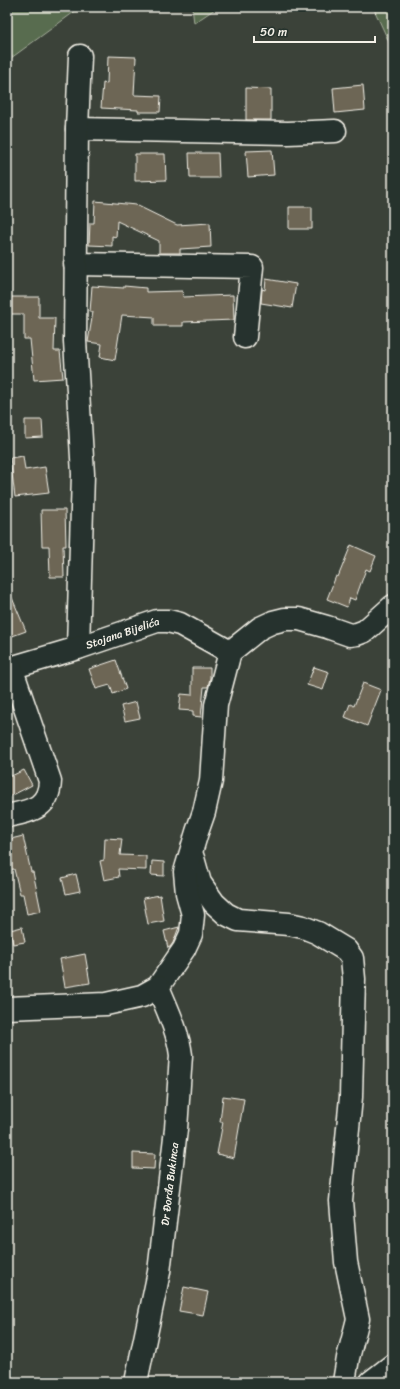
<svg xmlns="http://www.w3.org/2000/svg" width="400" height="1389" font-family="Sriracha,sans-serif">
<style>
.green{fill:#596c4f;stroke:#a6ae9c}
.building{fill:#6d6655;stroke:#f4f1e8}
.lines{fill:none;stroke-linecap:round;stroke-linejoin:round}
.minor-casing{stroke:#f4f1e8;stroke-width:25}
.minor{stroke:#26332d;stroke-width:22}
.labels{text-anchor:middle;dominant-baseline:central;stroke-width:3;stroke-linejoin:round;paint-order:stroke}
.street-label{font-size:11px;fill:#f4f1e8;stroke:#26332d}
</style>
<rect width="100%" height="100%" fill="#3b4239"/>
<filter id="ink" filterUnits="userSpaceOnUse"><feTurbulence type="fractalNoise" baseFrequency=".025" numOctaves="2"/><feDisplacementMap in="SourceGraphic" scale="8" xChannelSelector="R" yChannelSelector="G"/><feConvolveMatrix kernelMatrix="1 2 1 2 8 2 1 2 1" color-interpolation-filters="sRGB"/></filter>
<g filter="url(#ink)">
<path class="green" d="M 7,7 L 81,7 L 7,61 Z
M 192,7 L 218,7 L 194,23 Z
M 373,7 L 393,7 L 393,51 Z"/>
<path class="building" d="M 108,56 L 136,57 L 134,95 L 161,96 L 160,112 L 138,112 L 138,110 L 101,108 L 103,83 L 107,84 Z
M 363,85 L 365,110 L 335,113 L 333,88 Z
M 246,88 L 271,89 L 271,120 L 246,120 Z
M 272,150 L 274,175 L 248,177 L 246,151 Z
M 189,153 L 218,153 L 219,178 L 190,178 Z
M 135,154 L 165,154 L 166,180 L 135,181 Z
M 95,201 L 136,205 L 177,225 L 210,223 L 211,247 L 180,249 L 180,253 L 159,253 L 159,241 L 117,221 L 116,237 L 112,236 L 112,246 L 89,245 L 90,223 L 94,223 Z
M 289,207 L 312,207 L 312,229 L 289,229 Z
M 266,279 L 296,284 L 292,308 L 261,303 L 262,289 L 265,290 Z
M 92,286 L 124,288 L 124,286 L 146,288 L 146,292 L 182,291 L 183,297 L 233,295 L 234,320 L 183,322 L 183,326 L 154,326 L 154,317 L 122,315 L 115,360 L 100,357 L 102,344 L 88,342 L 93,312 L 90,312 Z
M 7,297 L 39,297 L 39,318 L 55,318 L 54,351 L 60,351 L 63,378 L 34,380 L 30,339 L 24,339 L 24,314 L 7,314 Z
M 25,420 L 42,420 L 43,437 L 25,438 Z
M 23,456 L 25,470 L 45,467 L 49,493 L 15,497 L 10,458 Z
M 41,510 L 65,510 L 66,546 L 63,546 L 64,577 L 50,577 L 49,546 L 42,546 Z
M 351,545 L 376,556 L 370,571 L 366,569 L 355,600 L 350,598 L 347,607 L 327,599 L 336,576 L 338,577 Z
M 7,586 L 26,631 L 7,638 Z
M 116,660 L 126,689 L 113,694 L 110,685 L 96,689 L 89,669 Z
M 314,667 L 329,672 L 323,690 L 307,685 Z
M 192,668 L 210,668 L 210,678 L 208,687 L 204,687 L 201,717 L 193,716 L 193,711 L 179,710 L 181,694 L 192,695 Z
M 363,683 L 381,690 L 367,726 L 345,717 L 350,704 L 354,706 Z
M 136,702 L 140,718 L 125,721 L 121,706 Z
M 24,770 L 32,785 L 7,798 L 7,778 Z
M 23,836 L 31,872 L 33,872 L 41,911 L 27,914 L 23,894 L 20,894 L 14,869 L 7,870 L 7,840 Z
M 105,838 L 122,839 L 120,855 L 146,856 L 146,870 L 118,869 L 119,877 L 104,880 L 100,861 L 104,860 Z
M 152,861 L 164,862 L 164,876 L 151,875 Z
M 76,874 L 80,891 L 66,894 L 62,878 Z
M 160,895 L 164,921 L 148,924 L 143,898 Z
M 22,927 L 25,942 L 13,944 L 10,930 Z
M 179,927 L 173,943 L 170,947 L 168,948 L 164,931 Z
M 85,954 L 90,983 L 65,987 L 60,959 Z
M 223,1096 L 244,1099 L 234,1158 L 217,1154 L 223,1122 L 220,1122 Z
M 133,1153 L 155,1154 L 154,1169 L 133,1168 Z
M 184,1287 L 208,1292 L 203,1315 L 179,1311 Z"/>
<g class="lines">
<defs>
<g id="minor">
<path d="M 77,129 L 288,133 L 335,131"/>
<path d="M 75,264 L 252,267 L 245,337"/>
<path d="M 78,648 L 83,474 L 75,341 L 77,129 L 80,56"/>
<path id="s1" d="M 7,669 L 78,648 L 157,621 L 168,621 L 180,624 L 230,652"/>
<path d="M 7,816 C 30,811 49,809 50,781 L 11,667"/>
<path d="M 193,858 L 200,883 L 214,903 L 226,914 L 238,920 L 289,924 L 303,927 L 318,933 L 346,950 L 352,958 L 354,979 L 351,1097 L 341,1201 L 346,1262 L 358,1319 L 348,1358 L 344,1382"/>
<path d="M 7,1008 L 106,1004 L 142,996 L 158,987 L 184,949 L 191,934 L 193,915 L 187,893 L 185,872 L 197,832 L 204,812 L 211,781 L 216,705 L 230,652 L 260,628 L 273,622 L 285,619 L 299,619 L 327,627 L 350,635 L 357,634 L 365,631 L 393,606"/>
<path id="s2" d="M 136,1382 L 159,1272 L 176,1129 L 181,1055 C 178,1031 167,1009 158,987"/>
<path d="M 371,1382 L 393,1365"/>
</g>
</defs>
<use href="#minor" class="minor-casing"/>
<use href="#minor" class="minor"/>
</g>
</g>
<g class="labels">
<g class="street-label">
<text stroke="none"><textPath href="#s1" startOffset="121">Stojana Bijelića</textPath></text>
<text stroke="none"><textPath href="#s2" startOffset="201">Dr Đorđa Bukinca</textPath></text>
</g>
</g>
<rect width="400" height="1389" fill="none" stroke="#26332d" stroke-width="24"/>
<rect x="12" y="12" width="376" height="1365" fill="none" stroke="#f4f1e8" stroke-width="1.5" filter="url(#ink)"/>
<path d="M254 36v6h121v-6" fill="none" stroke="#f4f1e8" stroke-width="2"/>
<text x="260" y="36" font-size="12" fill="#f4f1e8" stroke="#26332d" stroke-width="3" paint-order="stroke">50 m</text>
</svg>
